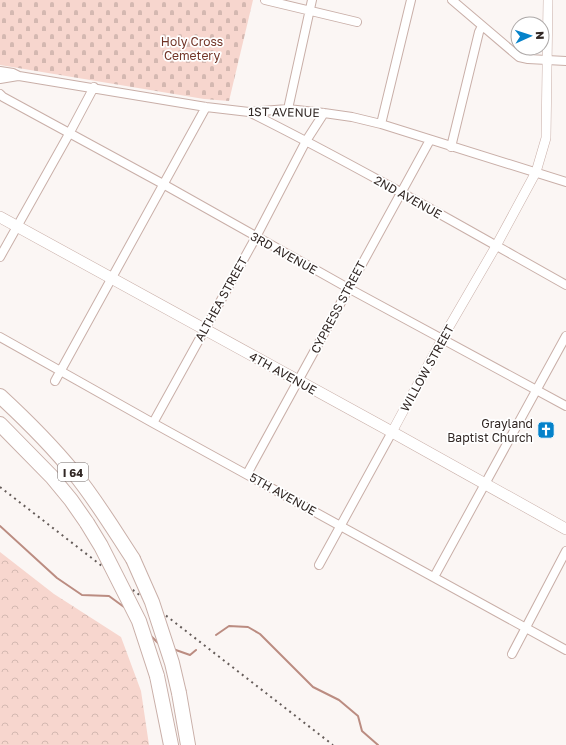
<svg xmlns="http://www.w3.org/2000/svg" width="566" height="745" font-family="'Golos Text',sans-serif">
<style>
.forest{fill:url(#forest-crowns)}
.cemetery{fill:url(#cemetery-stones)}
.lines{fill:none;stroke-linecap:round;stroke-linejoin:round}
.stream{stroke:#bb8c81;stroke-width:2}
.minor-casing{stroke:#c9afa8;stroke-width:10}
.tertiary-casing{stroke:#c9afa8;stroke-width:10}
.secondary-casing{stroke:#c9afa8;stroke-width:12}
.motorway-casing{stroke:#c9afa8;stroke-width:16}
.minor{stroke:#fff;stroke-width:8}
.tertiary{stroke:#fff;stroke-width:9}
.secondary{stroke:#fff;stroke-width:11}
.motorway{stroke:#fff;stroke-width:14}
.rail{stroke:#655c59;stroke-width:2;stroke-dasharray:2 4;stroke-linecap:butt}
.motorway-bridge-casing{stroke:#c9afa8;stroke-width:16;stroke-linecap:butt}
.motorway-bridge{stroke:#fff;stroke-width:14}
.labels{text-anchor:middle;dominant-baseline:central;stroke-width:3.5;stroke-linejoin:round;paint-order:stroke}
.shield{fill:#fff;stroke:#706866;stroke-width:1}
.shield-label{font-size:11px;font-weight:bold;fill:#322825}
.park-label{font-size:12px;fill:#713426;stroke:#fff}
.street-label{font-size:12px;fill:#322825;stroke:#fff}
.poi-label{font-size:12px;fill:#322825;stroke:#fff;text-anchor:end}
</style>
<defs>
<pattern id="forest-crowns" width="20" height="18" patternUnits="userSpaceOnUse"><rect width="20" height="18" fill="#f7d6ce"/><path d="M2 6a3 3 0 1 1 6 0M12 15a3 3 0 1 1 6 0" fill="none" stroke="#d4b8b1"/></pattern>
<pattern id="cemetery-stones" width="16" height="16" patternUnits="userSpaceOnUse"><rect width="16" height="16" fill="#f7d6ce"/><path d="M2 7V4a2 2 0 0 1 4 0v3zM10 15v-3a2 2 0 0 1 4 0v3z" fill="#d4b8b1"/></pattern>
</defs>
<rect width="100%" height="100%" fill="#fbf6f4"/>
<path class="forest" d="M 0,552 L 54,594 L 121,637 L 141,691 L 149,745 L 0,745 Z"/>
<path class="cemetery" d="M 0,0 L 253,0 L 229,101 L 204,99 L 0,65 Z"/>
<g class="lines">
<path class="stream" d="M 0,526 L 57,578 L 82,595 L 109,596 L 124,607
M 150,635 L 160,645
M 216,635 L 229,626 L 248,627 L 260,634 L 313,687 L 339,700 L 358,716 L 362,731 L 378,745
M 173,649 L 190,655 L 196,650"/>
<defs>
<path id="minor" d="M 265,0 L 357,22
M 452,0 L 519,57 L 528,59 L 566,61
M 0,71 L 13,73 L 19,76 L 206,107 L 249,112 L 288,109 L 324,113 L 352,117 L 381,124 L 566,182
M 0,79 L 18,76
M 0,94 L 3,97 L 163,184 L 348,288 L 566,406
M 288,109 L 312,0
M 249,112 C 357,166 461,226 566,285
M 381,124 L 411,0
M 451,147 L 479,32 L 482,26
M 0,257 L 69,134 L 94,87
M 0,337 L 153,423 L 566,650
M 55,381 L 206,107
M 153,423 L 256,237 L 306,141 L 324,113
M 247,474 L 430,140
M 319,565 L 392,432
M 434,577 L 566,336
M 512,654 L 566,551"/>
<path id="tertiary" d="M 392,432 L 442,339 L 496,246 L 536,172 L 546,138 L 548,0"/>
<path id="secondary" d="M 0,217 L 392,432 L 566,529"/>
<path id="motorway" d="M 0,396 C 26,420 52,446 74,473 C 96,500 114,530 133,559
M 0,424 L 52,477 L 71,500 L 87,523
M 157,676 L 171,745
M 179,693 L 188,745"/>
</defs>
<use href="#minor" class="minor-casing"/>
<use href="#tertiary" class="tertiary-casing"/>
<use href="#secondary" class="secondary-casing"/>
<use href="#motorway" class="motorway-casing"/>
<use href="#minor" class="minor"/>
<use href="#tertiary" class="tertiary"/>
<use href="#secondary" class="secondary"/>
<use href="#motorway" class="motorway"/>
<path class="rail" d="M 0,487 L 333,745"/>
<defs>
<path id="motorway-bridge" d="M 87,523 L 101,546 L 139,621 L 157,676
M 133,559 L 152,602 L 172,663 L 179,693"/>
</defs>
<use href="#motorway-bridge" class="motorway-bridge-casing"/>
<use href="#motorway-bridge" class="motorway-bridge"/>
</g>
<defs>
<symbol id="church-square" viewBox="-11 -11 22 22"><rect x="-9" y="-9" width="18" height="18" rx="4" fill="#0582ca" stroke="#fff"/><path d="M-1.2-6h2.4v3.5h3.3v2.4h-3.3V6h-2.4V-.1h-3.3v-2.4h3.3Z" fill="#fff"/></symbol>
</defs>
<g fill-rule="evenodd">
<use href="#church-square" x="536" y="420" width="20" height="20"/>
</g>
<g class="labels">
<rect class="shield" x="58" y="463" width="30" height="18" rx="3"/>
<g class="shield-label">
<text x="73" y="472">I 64</text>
</g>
<g class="park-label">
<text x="192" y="41">Holy Cross<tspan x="192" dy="14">Cemetery</tspan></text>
</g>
<g class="street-label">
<text transform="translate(284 112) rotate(1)">1ST AVENUE</text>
<text transform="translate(408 197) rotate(29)">2ND AVENUE</text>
<text transform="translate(284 253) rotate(29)">3RD AVENUE</text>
<text transform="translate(221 299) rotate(-61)">ALTHEA STREET</text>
<text transform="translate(338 307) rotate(-62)">CYPRESS STREET</text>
<text transform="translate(427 368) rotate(-61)">WILLOW STREET</text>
<text transform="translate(283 373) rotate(29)">4TH AVENUE</text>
<text transform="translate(283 494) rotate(29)">5TH AVENUE</text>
</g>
<g class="poi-label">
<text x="533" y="423">Grayland<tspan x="533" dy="14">Baptist Church</tspan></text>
</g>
</g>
<g transform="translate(530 36) rotate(87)"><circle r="19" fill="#ffffff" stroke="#ada9a8"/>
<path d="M0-3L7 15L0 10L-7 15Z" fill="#0582ca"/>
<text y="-6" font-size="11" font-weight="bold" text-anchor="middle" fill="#322825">N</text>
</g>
</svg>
